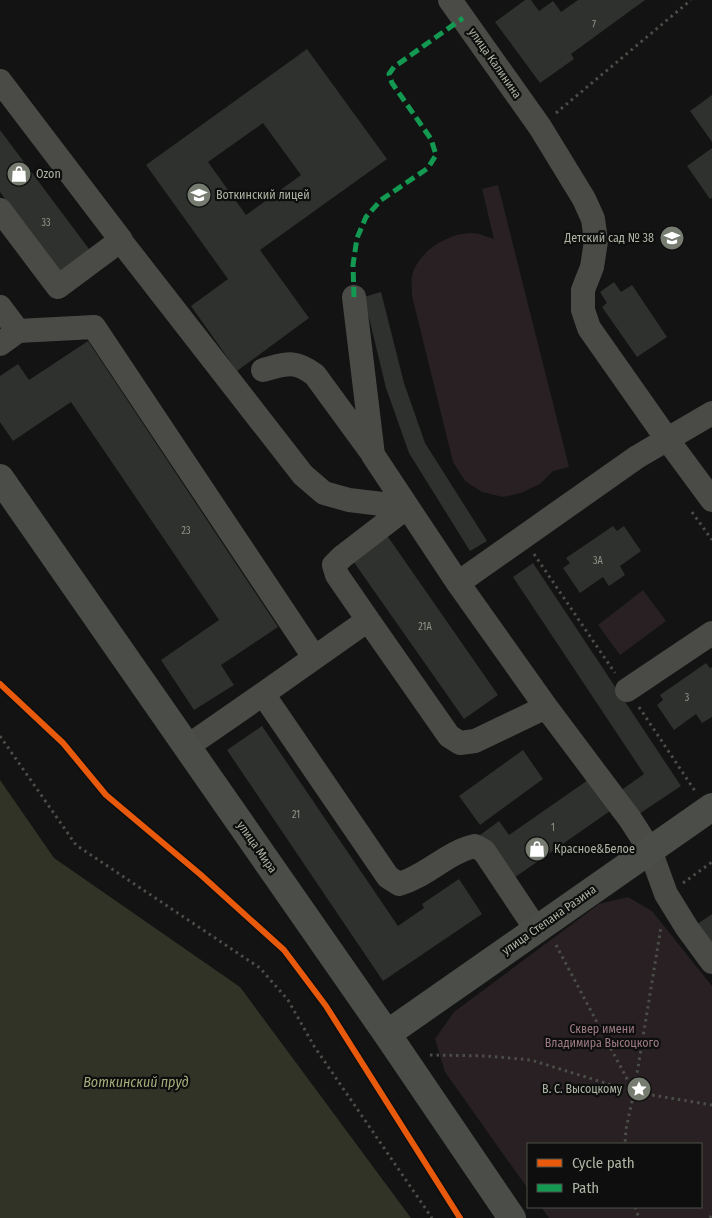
<svg xmlns="http://www.w3.org/2000/svg" width="712" height="1218" font-family="'Fira Sans Condensed',sans-serif">
<style>
.green{fill:#282022}
.water{fill:#323327}
.building{fill:#2f312e;fill-rule:evenodd}
.lines{fill:none;stroke-linecap:round;stroke-linejoin:round}
.path{stroke:#4b4d48;stroke-width:3;stroke-dasharray:2.5 4;stroke-linecap:butt}
.minor{stroke:#4a4b47;stroke-width:24}
.major{stroke:#4b4d49;stroke-width:28}
.quiet{stroke:#139951;stroke-width:5;stroke-dasharray:10 5;stroke-linecap:butt}
.cycleway-casing{stroke:#0d0e0d;stroke-width:9}
.cycleway{stroke:#e8590c;stroke-width:6}
.labels{text-anchor:middle;dominant-baseline:central;stroke-width:4.5;stroke-linejoin:round;paint-order:stroke}
.number-label{font-size:10px;fill:#8e9386}
.street-label{font-size:12px;fill:#aeb4a4;stroke:#0d0e0d}
.poi-label{font-size:12px;fill:#aeb4a4;stroke:#0d0e0d;text-anchor:start}
.park-label{font-size:12px;fill:#9e7b85;stroke:#0d0e0d}
.water-label{font-size:14px;font-style:italic;fill:#a7ae7b;stroke:#0d0e0d}
</style>
<rect width="100%" height="100%" fill="#121312"/>
<path class="green" d="M 498,185 L 569,467 L 553,471 L 540,484 L 521,493 L 503,497 L 482,492 L 465,481 L 453,462 L 412,296 C 412,290 411,282 412,276 C 418,251 448,233 472,233 C 479,233 487,237 494,239 L 482,189 Z
M 643,590 L 666,621 L 620,655 L 598,625 Z
M 628,897 L 652,911 L 712,986 L 712,1218 L 549,1218 L 541,1207 L 701,1207 L 701,1144 L 528,1144 L 528,1189 L 445,1072 L 435,1039 L 454,1012 L 599,904 Z"/>
<path class="water" d="M 0,780 L 54,858 L 240,987 L 411,1218 L 0,1218 Z"/>
<path class="building" d="M 525,0 L 531,0 L 539,11 L 553,1 L 561,12 L 578,0 L 645,0 L 571,54 L 574,59 L 540,83 L 495,22 Z
M 307,49 L 387,159 L 260,250 L 309,318 L 237,371 L 191,306 L 228,279 L 146,165 ZM 263,123 L 301,175 L 246,215 L 208,162 Z
M 712,95 L 712,142 L 690,111 Z
M 0,130 L 92,253 L 62,275 L 0,192 Z
M 712,148 L 712,198 L 710,199 L 687,166 Z
M 614,282 L 621,292 L 632,285 L 667,337 L 637,357 L 602,307 L 607,303 L 600,292 Z
M 381,292 L 404,383 L 425,443 L 487,541 L 470,551 L 409,453 L 386,388 L 364,297 Z
M 88,341 L 278,627 L 221,665 L 234,685 L 194,710 L 161,660 L 219,620 L 71,402 L 13,441 L 0,422 L 0,376 L 18,364 L 29,380 Z
M 613,526 L 617,531 L 624,526 L 641,551 L 620,566 L 625,575 L 609,586 L 603,577 L 580,593 L 563,568 L 570,563 L 566,558 Z
M 386,534 L 498,695 L 464,719 L 351,558 Z
M 533,563 L 681,786 L 636,816 L 620,791 L 644,774 L 513,577 Z
M 706,663 L 710,668 L 712,667 L 712,717 L 702,723 L 696,714 L 674,730 L 657,705 L 663,700 L 660,695 Z
M 262,726 L 398,926 L 424,908 L 422,904 L 459,879 L 482,914 L 383,981 L 227,750 Z
M 523,750 L 543,779 L 480,825 L 459,796 Z
M 588,780 L 610,811 L 511,880 L 480,835 L 499,821 L 509,835 Z
M 712,914 L 712,955 L 693,927 Z"/>
<g class="lines">
<path class="path" d="M 556,113 L 691,0
M 692,512 L 712,540
M 534,554 L 615,673
M 639,707 L 695,791
M 0,736 L 76,845 L 260,968 L 288,1000 L 314,1046 L 432,1218
M 683,883 L 712,862
M 556,945 L 634,1092 L 626,1129 L 625,1144
M 430,1055 L 487,1056 L 531,1060 L 634,1092 L 712,1105
M 634,1092 L 661,927
M 635,1207 L 639,1218
M 710,1218 L 712,1214"/>
<path class="minor" d="M 450,0 L 540,127 L 584,199 L 593,219 L 596,241 L 592,267 L 583,290 L 583,310 L 589,328 L 667,439 L 712,500
M 0,81 L 121,240 L 58,287 L 0,210
M 120,240 L 303,475 L 324,493 L 349,500 L 407,507
M 354,297 L 373,455 L 458,583 L 546,707 L 630,819 L 650,850 L 666,894 L 687,928 L 712,962
M 0,307 L 18,331
M 0,344 L 18,331 L 94,327 L 314,657
M 263,370 C 286,364 294,359 315,375 L 372,453
M 458,583 L 637,457 L 712,413
M 368,620 L 337,575 L 334,565 L 342,557 L 407,507
M 627,690 L 712,633
M 263,694 L 368,620 L 449,736 L 460,743 L 475,741 L 546,707
M 188,746 L 263,694 L 388,877 L 399,884 C 427,876 447,852 475,846 L 484,851 L 536,929"/>
<path class="major" d="M 0,478 L 387,1034 L 512,1218
M 387,1034 L 712,807"/>
<path class="quiet" d="M 354,297 L 353,265 L 357,238 L 366,217 L 381,200 L 428,168 L 436,155 L 431,139 L 392,83 L 389,74 L 394,67 L 463,18"/>
<defs>
<path id="cycleway" d="M 0,684 L 63,743 L 106,795 L 201,875 L 284,950 L 326,1006 L 460,1218"/>
</defs>
<use href="#cycleway" class="cycleway-casing"/>
<use href="#cycleway" class="cycleway"/>
</g>
<defs>
<symbol id="shop-disc" viewBox="-11 -11 22 22"><circle r="9.5" fill="#777c71" stroke="#0d0e0d"/><path d="M-5-2.5h2.3a2.7 3.5 0 0 1 5.4 0H5L5.5 6h-11ZM-1.5-2.5h3a1.5 2.3 0 0 0-3 0Z" fill="#fff"/></symbol>
<symbol id="school-disc" viewBox="-11 -11 22 22"><circle r="9.5" fill="#777c71" stroke="#0d0e0d"/><path d="M0-5L7-2L0 1L-7-2ZM-4 1L0 2.5L4 1V4Q0 6-4 4Z" fill="#fff"/></symbol>
<symbol id="sight-disc" viewBox="-11 -11 22 22"><circle r="9.5" fill="#777c71" stroke="#0d0e0d"/><path d="M0-6L1.8-2.2L6-1.7L2.9 1.2L3.7 5.4L0 3.3L-3.7 5.4L-2.9 1.2L-6-1.7L-1.8-2.2Z" fill="#fff"/></symbol>
</defs>
<g fill-rule="evenodd">
<use href="#shop-disc" x="5" y="160" width="28" height="28"/>
<use href="#school-disc" x="185" y="181" width="28" height="28"/>
<use href="#school-disc" x="658" y="224" width="28" height="28"/>
<use href="#shop-disc" x="523" y="835" width="28" height="28"/>
<use href="#sight-disc" x="625" y="1075" width="28" height="28"/>
</g>
<g class="labels">
<g class="number-label">
<text x="594" y="25">7</text>
<text x="46" y="223">33</text>
<text x="186" y="531">23</text>
<text x="598" y="561">3А</text>
<text x="425" y="627">21А</text>
<text x="687" y="698">3</text>
<text x="296" y="815">21</text>
<text x="553" y="828">1</text>
</g>
<g class="street-label">
<text transform="translate(495 63) rotate(55)">улица Калинина</text>
<text transform="translate(257 847) rotate(55)">улица Мира</text>
<text transform="translate(549 920) rotate(-35)">улица Степана Разина</text>
</g>
<g class="poi-label">
<text x="36" y="174">Ozon</text>
<text x="216" y="195">Воткинский лицей</text>
<text x="654" y="238" text-anchor="end">Детский сад № 38</text>
<text x="554" y="849">Красное&amp;Белое</text>
<text x="622" y="1089" text-anchor="end">В. С. Высоцкому</text>
</g>
<g class="park-label">
<text x="602" y="1029">Сквер имени<tspan x="602" dy="14">Владимира Высоцкого</tspan></text>
</g>
<g class="water-label">
<text x="136" y="1082">Воткинский пруд</text>
</g>
</g>
<rect x="527" y="1143" width="175" height="65" fill="#0d0e0d" stroke="#4d5049"/>
<rect x="537" y="1159" width="25" height="8" fill="#e8590c" stroke="#4d5049"/>
<text x="572" y="1168" font-size="15" fill="#aeb4a4">Cycle path</text>
<rect x="537" y="1184" width="25" height="8" fill="#139951" stroke="#4d5049"/>
<text x="572" y="1193" font-size="15" fill="#aeb4a4">Path</text>
</svg>
